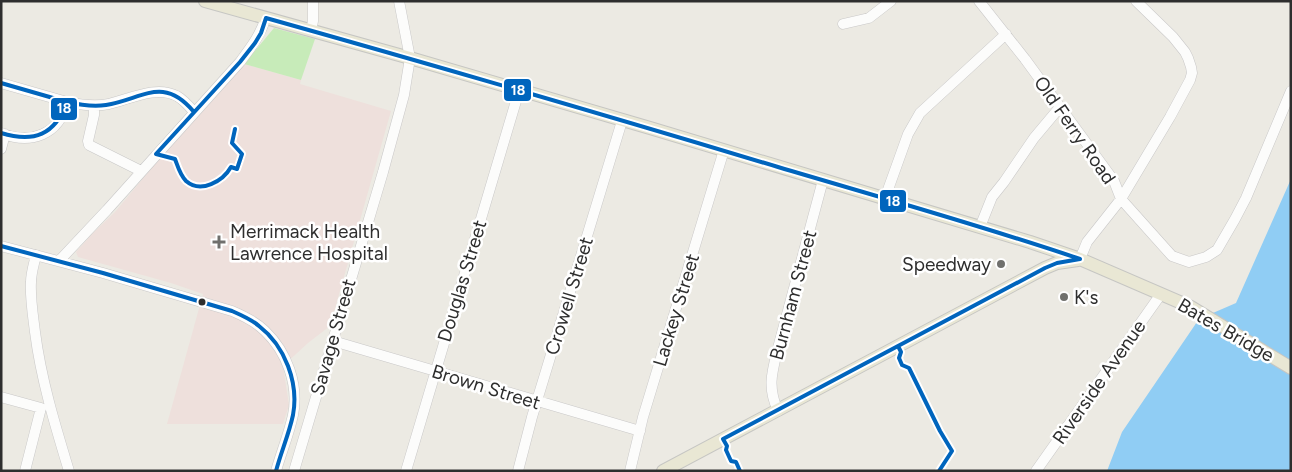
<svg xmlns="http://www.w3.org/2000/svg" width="1292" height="472" font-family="Figtree,sans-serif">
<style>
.medical{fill:#eee0dc}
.green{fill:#c7ebb9}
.water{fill:#90cdf4}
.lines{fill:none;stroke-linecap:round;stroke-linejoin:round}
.minor-casing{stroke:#c9c8c8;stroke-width:11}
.major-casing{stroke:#c6c6c3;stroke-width:14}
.minor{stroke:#fcfcfb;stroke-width:10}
.major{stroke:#e9e7d4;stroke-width:12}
.bus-1-casing{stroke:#fff;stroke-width:8}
.bus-1{stroke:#0065bd;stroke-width:4}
.poi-dot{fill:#70706d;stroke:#fff;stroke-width:2}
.bus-dot{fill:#2e2e2e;stroke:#fff;stroke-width:2}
.labels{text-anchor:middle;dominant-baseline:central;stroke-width:5;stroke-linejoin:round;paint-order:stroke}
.street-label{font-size:19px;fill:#2e2e2e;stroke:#fff}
.poi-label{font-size:19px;fill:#2e2e2e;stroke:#fff;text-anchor:start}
.line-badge{stroke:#fff;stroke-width:2}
.badge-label{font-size:14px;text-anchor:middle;font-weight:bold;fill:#fff}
</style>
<rect width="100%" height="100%" fill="#eceae3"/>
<path class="medical" d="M 244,64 L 301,80 L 300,84 L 391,111 L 330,326 L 308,343 L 283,366 L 289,405 L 283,424 L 167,424 L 203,294 L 171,283 L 78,257 L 76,252 L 93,233 L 115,212 L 180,134 L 225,86 Z"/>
<path class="green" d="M 274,28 L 315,39 L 301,80 L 244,64 Z"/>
<path class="water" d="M 1291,179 L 1291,471 L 1107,471 L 1122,432 L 1199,319 L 1236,303 Z"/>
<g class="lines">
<defs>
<path id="minor" d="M 979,1 L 1025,59 L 1114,181 L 1121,199 L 1172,256 L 1189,262 L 1206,257 L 1217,250 L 1235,219 L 1246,198 L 1291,91
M 843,24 L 869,18 L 891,1
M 311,31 L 313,21 L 313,1
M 1,83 L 67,102 C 59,135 31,145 1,133
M 67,102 C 81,105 95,107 109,104 C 130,99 156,85 177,96 C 184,100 189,106 194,112
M 94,106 L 94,115 L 88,141 L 89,145 L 141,171
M 1,149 L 5,134
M 885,198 L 908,134 L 920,113 L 1006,34
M 980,227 L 992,197 L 1004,182 L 1034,138 L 1060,107
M 1,246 L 103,273 L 232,311 C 244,316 256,322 265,331 C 287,352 299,385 293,415 C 289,434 281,453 276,471
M 36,255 C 34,264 31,273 31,282 C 30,298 33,315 35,332 C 41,379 55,425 69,471
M 1080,259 L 1087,242 L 1121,199 L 1170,117 L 1190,80 L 1192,73 L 1191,67 L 1188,58 L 1185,52 L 1173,37 L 1136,1
M 59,261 L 107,210 L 240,62 C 252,46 259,37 266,18
M 333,341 L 640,431
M 1,397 L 41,408 L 25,471
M 778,411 C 767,387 772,372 778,348 L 823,180
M 294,471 L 383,172 L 404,95 L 410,58 L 399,1
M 406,471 L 519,91
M 518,471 L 532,417 L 622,121
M 630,471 L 643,417 L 724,150
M 1036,471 L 1161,294"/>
<path id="major" d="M 205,1 L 410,58 L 650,128 L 1030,242 L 1080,259 L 1191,307 L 1291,368
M 663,471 L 1045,268 L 1057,263 L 1078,260"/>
</defs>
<use href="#minor" class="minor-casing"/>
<use href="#major" class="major-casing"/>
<use href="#minor" class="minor"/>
<use href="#major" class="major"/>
<defs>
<path id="bus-1" d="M 1,83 L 67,102 C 55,135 34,143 1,133
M 67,102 C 80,105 93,107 106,105 C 143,99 163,75 194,112
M 235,129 L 232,143 L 242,154 L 237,169 L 231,167 C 223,181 201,194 186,181 C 180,175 178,167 175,159 L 156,154 L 240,62 L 255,43 L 261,33 L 266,18 C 437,66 608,116 778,167 C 879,197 980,225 1080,259
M 1,246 L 103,273 L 232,311 C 241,315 251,319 259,326 C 285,346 299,383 293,415 C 289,434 281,452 276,471
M 898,346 L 901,352 L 899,358 L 902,365 L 909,368 L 940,431 L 952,451 L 939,471
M 740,471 L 736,462 L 731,461 L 726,450 L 727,446 L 723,439 L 1045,268 L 1057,263 L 1080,259"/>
</defs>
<use href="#bus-1" class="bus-1-casing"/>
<use href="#bus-1" class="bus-1"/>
</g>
<g class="poi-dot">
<path d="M216.5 234.5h5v5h5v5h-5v5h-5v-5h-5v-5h5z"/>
<circle cx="1001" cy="264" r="5"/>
<circle cx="1064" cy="297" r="5"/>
</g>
<circle class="bus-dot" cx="202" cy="302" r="4.5"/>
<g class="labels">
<g class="street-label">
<text transform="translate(1075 130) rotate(55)">Old Ferry Road</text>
<text transform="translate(462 281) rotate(-73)">Douglas Street</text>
<text transform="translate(793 295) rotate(-75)">Burnham Street</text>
<text transform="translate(569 296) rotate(-73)">Crowell Street</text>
<text transform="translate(676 310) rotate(-73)">Lackey Street</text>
<text transform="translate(1226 330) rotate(30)">Bates Bridge</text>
<text transform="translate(333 337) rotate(-74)">Savage Street</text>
<text transform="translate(1099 382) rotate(-55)">Riverside Avenue</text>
<text transform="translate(486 387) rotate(17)">Brown Street</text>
</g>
<g class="poi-label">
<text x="230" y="231">Merrimack Health<tspan x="230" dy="22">Lawrence Hospital</tspan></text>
<text x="991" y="264" text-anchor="end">Speedway</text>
<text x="1074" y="297">K's</text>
</g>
</g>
<g class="line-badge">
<rect x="503" y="78" width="29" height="24" rx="5" fill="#0065bd"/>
<rect x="50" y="97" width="28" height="24" rx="5" fill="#0065bd"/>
<rect x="879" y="189" width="28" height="24" rx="5" fill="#0065bd"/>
</g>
<g class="badge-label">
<text x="518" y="95">18</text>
<text x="64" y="113">18</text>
<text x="893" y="206">18</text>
</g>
<rect width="1292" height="472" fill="none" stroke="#2e2e2e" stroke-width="5"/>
</svg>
